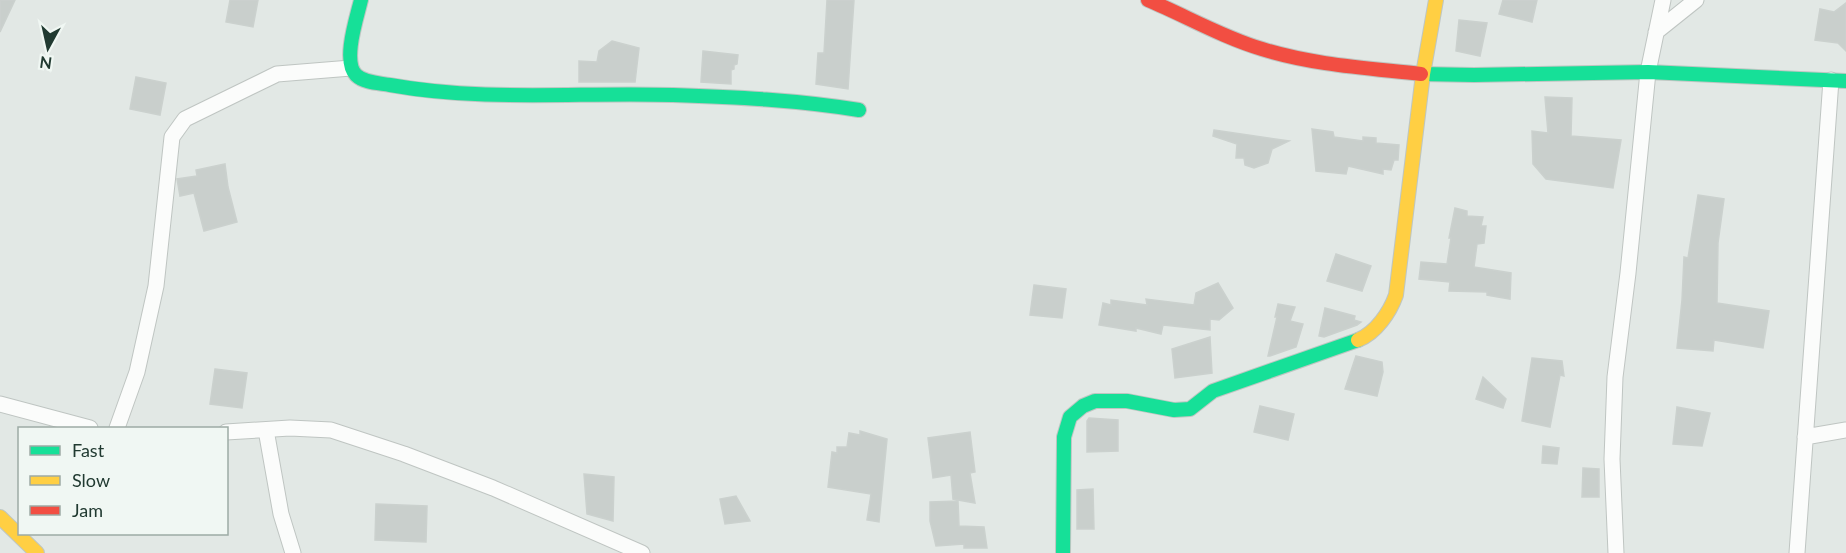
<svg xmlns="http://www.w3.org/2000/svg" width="1846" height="553" font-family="Lato,sans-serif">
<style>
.building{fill:#c9cfcc;stroke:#cbd1ce;stroke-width:1.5}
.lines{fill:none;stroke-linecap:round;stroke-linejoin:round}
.street-casing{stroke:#bfc5c2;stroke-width:17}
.fast-casing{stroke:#bec6c2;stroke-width:16}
.slow-casing{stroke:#bec6c2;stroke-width:16}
.jam-casing{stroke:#bec6c2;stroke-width:16}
.street{stroke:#fbfcfb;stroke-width:15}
.fast{stroke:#16e098;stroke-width:14}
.slow{stroke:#ffcf43;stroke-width:14}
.jam{stroke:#f24e42;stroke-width:14}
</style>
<rect width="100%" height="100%" fill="#e2e8e5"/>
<path class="building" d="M 0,0 L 15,0 L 0,32 Z
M 230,0 L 258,0 L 253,27 L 226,22 Z
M 827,0 L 854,0 L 848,89 L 816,84 L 818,53 L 824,53 Z
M 1503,0 L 1537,0 L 1532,22 L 1499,14 Z
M 1846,3 L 1846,51 L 1838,43 L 1815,40 L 1820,9 L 1834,12 Z
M 1459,20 L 1487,23 L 1480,56 L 1456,51 Z
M 612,41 L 639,48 L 635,82 L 579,82 L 579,61 L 597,62 L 599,51 Z
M 703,51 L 738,55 L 737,64 L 734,65 L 734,69 L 731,70 L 731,84 L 701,82 Z
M 136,77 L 166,83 L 160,115 L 130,109 Z
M 1545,97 L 1572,98 L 1571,136 L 1621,140 L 1613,188 L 1546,179 L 1533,164 L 1532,131 L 1548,133 Z
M 1312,129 L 1333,132 L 1334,137 L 1363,141 L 1363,137 L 1376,138 L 1376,143 L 1399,145 L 1398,160 L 1394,160 L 1391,170 L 1383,169 L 1383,174 L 1348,166 L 1346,174 L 1316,171 Z
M 1214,130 L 1289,141 L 1272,149 L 1268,163 L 1254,168 L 1245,165 L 1244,158 L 1236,158 L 1237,144 L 1213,136 Z
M 225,164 L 228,187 L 237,222 L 204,231 L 194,193 L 180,196 L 177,179 L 197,176 L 196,170 Z
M 1698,195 L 1724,199 L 1718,243 L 1717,303 L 1769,311 L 1763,348 L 1714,340 L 1713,351 L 1677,348 L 1682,300 L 1684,257 L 1688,258 Z
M 1455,208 L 1467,211 L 1467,216 L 1483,217 L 1481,226 L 1486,226 L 1484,243 L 1477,244 L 1474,267 L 1511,273 L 1510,299 L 1487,295 L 1487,292 L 1449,291 L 1450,282 L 1419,279 L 1421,262 L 1447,264 L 1451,238 L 1449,238 Z
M 1336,254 L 1371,266 L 1362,291 L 1327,281 Z
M 1218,283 L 1233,308 L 1219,320 L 1210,319 L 1210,330 L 1163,325 L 1161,334 L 1136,328 L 1136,331 L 1099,325 L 1103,303 L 1111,305 L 1111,300 L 1147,305 L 1146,299 L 1194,305 L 1196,293 Z
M 1034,285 L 1066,289 L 1062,318 L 1030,315 Z
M 1278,304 L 1295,307 L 1290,321 L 1303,324 L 1296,347 L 1270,356 L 1268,356 L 1277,317 L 1275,317 Z
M 1325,308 L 1355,316 L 1354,320 L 1361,322 L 1357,325 L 1324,337 L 1319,336 Z
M 1210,337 L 1212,373 L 1175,378 L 1172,349 Z
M 1356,356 L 1382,362 L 1383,372 L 1377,396 L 1345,389 Z
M 1532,358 L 1562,361 L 1564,376 L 1560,375 L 1550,427 L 1522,421 Z
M 215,369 L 247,373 L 242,408 L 210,404 Z
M 1483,377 L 1506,399 L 1503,408 L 1476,399 Z
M 1260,406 L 1294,414 L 1288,440 L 1254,432 Z
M 1677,407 L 1710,413 L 1702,446 L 1673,444 Z
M 1089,418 L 1118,420 L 1118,451 L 1087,452 L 1087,421 Z
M 860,431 L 887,439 L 879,522 L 867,520 L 871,494 L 828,487 L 832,452 L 837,453 L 837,447 L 847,447 L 849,433 L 860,435 Z
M 970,432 L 975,472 L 970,473 L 975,503 L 953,499 L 951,475 L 933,478 L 928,438 Z
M 1543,446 L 1559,448 L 1557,464 L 1542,463 Z
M 1583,468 L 1599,469 L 1599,497 L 1582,497 Z
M 584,474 L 614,477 L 613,521 L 587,514 Z
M 1093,489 L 1094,529 L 1077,529 L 1077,490 Z
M 736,496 L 750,521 L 725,524 L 720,499 Z
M 958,501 L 959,526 L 984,527 L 987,548 L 964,548 L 964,544 L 936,546 L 930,521 L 930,502 Z
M 376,504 L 427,506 L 426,542 L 375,540 Z"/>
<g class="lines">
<defs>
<path id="street" d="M 1656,32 L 1696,0
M 0,404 L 90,428
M 117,428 L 137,372 L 156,286 L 172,137 L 185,119 L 277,74 L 351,68
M 266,430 L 281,514 L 293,553
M 226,432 L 290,428 L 331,430 L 404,454 L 493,488 L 642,553
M 1805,437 L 1846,430
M 1616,553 L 1612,459 L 1615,377 L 1628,273 L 1648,72 L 1663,0
M 1797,553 L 1831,80"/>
<path id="fast" d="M 361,0 C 357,17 342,61 356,75 C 364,83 379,83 390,85 C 484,102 578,92 673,95 C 735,97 797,100 859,110
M 1421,74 L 1474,75 L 1648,72 L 1846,81
M 1063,553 L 1064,437 L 1070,417 L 1083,406 L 1095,401 L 1127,401 L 1174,410 L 1190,409 L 1213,391 L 1358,340"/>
<path id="slow" d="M 1358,340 C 1376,333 1390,312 1396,295 L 1423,74 L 1436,0
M 0,517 L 37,553"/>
<path id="jam" d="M 1148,0 C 1186,16 1222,37 1262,49 C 1313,65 1368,68 1421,74"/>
</defs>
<use href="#street" class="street-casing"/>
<use href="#fast" class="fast-casing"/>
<use href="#slow" class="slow-casing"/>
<use href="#jam" class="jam-casing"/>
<use href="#street" class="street"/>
<use href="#fast" class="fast"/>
<use href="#slow" class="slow"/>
<use href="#jam" class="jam"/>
</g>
<rect x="18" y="427" width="210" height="108" fill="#f0f7f3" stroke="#9daba5" stroke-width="1.5"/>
<rect x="30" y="446" width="30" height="9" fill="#16e098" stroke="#9daba5" stroke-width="1.5"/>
<text x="72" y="457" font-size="18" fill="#213a31">Fast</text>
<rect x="30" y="476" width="30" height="9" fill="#ffcf43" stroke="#9daba5" stroke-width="1.5"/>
<text x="72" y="487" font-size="18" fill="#213a31">Slow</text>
<rect x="30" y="506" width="30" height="9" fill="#f24e42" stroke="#9daba5" stroke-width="1.5"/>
<text x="72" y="517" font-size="18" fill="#213a31">Jam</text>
<g transform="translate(48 48) rotate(188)" stroke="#f0f7f3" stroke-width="4.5" paint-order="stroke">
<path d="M0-4.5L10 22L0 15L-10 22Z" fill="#213a31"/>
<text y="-9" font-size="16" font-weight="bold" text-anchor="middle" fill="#213a31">N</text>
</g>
</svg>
